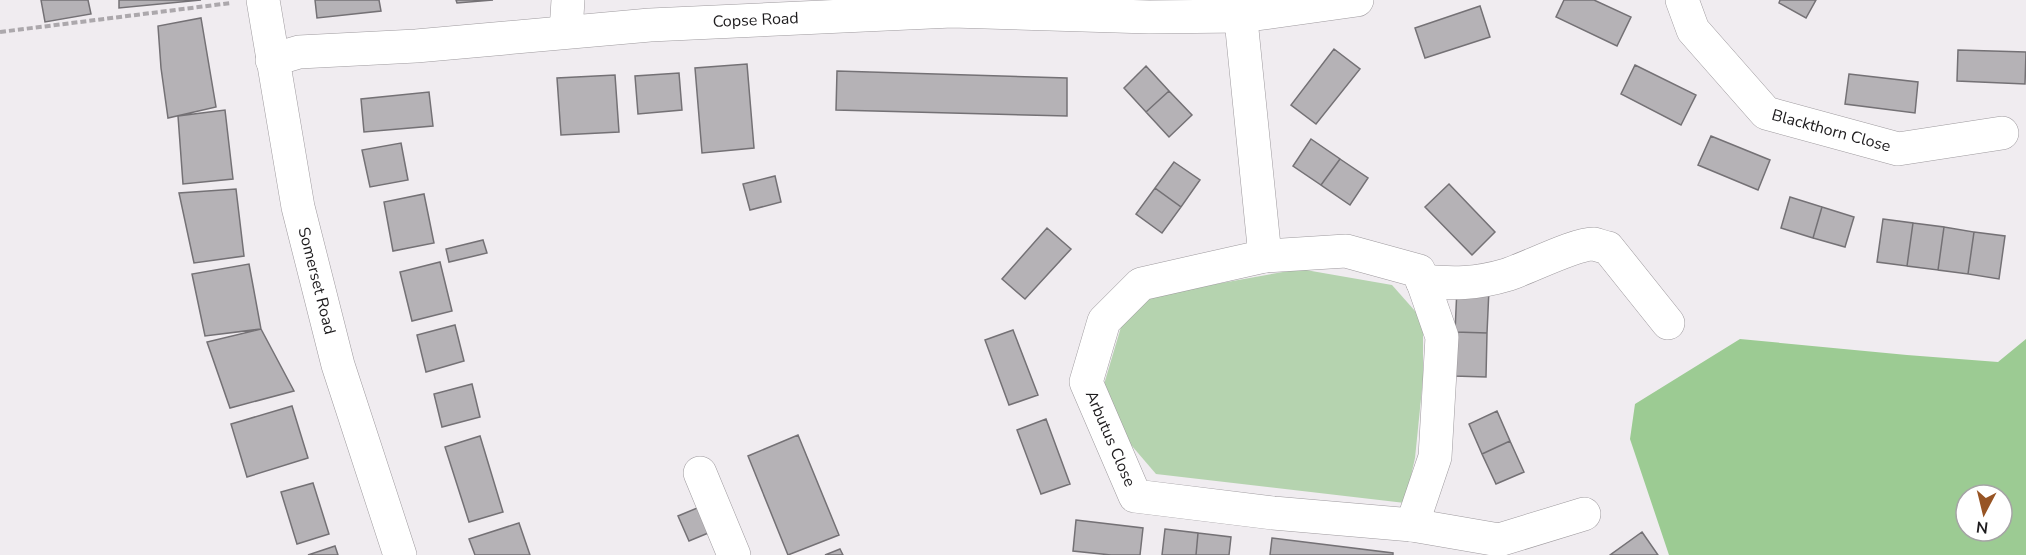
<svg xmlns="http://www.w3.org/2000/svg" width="2026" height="555" font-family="'Nunito Sans',sans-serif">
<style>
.green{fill:#b5d3af}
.forest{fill:#9ccb93;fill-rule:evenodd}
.building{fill:#b5b2b6;stroke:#747175;stroke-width:1.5}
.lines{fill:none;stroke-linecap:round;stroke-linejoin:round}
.minor-casing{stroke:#9e9a9e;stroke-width:34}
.path{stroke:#aca8ac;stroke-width:4;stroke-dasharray:6 3;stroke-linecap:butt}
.minor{stroke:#fff;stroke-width:33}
.labels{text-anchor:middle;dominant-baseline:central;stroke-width:4.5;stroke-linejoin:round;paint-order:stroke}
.street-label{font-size:16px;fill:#1e1c1e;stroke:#fff}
</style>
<rect width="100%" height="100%" fill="#f0ecf0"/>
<path class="green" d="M 1300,269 L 1392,285 L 1423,320 L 1423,379 L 1415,458 L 1405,503 L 1156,474 L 1120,432 L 1102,391 L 1124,317 L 1149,296 Z"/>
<path class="forest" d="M 1740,339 L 1907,355 L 1998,362 L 2026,339 L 2026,555 L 1669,555 L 1630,439 L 1635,404 ZM 1966,495 L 2002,495 L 2002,531 L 1966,531 Z"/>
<path class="building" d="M 41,0 L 88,0 L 91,14 L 45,22 Z
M 119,0 L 201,0 L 119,8 Z
M 315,0 L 379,0 L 381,11 L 317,18 Z
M 456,0 L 493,0 L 457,3 Z
M 1564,0 L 1594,0 L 1631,17 L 1617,46 L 1556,17 Z
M 1780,0 L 1816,0 L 1806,18 L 1779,3 Z
M 1480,6 L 1490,37 L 1425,58 L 1415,28 Z
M 201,18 L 216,107 L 168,118 L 161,68 L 158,26 Z
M 1334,49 L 1360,69 L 1316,124 L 1291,105 Z
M 1958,50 L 2026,52 L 2025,84 L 1957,81 Z
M 747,64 L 754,148 L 702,153 L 695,68 Z
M 1635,65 L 1696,95 L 1681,125 L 1621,94 Z
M 1146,66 L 1169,91 L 1146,112 L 1124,88 Z
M 837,71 L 1067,78 L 1067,116 L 836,110 Z
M 679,73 L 682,110 L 638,114 L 635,76 Z
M 1849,74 L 1918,82 L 1915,113 L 1845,104 Z
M 615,75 L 619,132 L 561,135 L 557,78 Z
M 1169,91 L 1192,115 L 1169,137 L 1146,112 Z
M 429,92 L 433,126 L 364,132 L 361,99 Z
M 225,110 L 233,179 L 183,184 L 178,116 Z
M 1711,136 L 1770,160 L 1758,190 L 1698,165 Z
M 1311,139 L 1340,159 L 1321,185 L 1293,166 Z
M 401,143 L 408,180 L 370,187 L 362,150 Z
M 1340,159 L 1368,178 L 1350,205 L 1321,185 Z
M 1174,162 L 1200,180 L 1181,207 L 1155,188 Z
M 775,176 L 781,202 L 750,210 L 743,184 Z
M 1449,184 L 1495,232 L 1472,255 L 1425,207 Z
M 1155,188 L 1181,207 L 1162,233 L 1136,214 Z
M 236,189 L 244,256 L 194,263 L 179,193 Z
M 424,194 L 434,243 L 393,251 L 384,202 Z
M 1790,197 L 1822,207 L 1813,238 L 1781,228 Z
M 1822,207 L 1854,217 L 1845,247 L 1813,238 Z
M 1883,219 L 1913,223 L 1907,266 L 1877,262 Z
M 1913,223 L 1944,227 L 1938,270 L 1907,266 Z
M 1944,227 L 1974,232 L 1968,274 L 1938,270 Z
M 1047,228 L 1071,249 L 1025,299 L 1002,279 Z
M 1974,232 L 2005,236 L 1999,279 L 1968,274 Z
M 483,240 L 487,253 L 449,262 L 446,249 Z
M 440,262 L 452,311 L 412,321 L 400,272 Z
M 249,264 L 261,329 L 205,336 L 192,274 Z
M 1457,288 L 1489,289 L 1487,333 L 1455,332 Z
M 455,325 L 464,361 L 426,372 L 417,335 Z
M 261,329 L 294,391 L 230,408 L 207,342 Z
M 1013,330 L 1038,395 L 1009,405 L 985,340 Z
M 1455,332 L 1487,333 L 1486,377 L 1454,376 Z
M 472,384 L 480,417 L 442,427 L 434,394 Z
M 292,406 L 308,458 L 247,477 L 231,424 Z
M 1497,411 L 1510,441 L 1482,454 L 1469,424 Z
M 1046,419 L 1070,484 L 1041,494 L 1017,430 Z
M 798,435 L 839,535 L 788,555 L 748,456 Z
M 480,436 L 503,512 L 469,522 L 445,447 Z
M 1510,441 L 1524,472 L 1496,484 L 1482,454 Z
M 313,483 L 329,534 L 297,544 L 281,492 Z
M 702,506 L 713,531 L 689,541 L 678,516 Z
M 1076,520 L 1143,528 L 1140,555 L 1111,555 L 1073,551 Z
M 519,523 L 530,555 L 475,555 L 469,539 Z
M 1165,529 L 1198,533 L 1196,555 L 1162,555 Z
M 1642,532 L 1658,555 L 1610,555 Z
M 1198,533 L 1231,537 L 1229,555 L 1196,555 Z
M 1272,538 L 1393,553 L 1393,555 L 1270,555 Z
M 335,546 L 338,555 L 308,555 Z
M 840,549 L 843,555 L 825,555 Z"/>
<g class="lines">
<defs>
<g id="minor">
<path id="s1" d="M 263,0 L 298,207 L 338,365 L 400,555"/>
<path id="s2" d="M 1239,0 L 1265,256 L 1141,284 L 1104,321 L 1086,382 L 1135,496 L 1273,513 L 1412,525 L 1499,540 L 1584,514"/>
<path id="s3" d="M 1682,0 L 1693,30 L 1766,113 L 1898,149 L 2002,133"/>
<path d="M 566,31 L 568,0"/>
<path id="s4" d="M 272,60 L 299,52 L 416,46 L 650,25 L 952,11 L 1149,17 L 1241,16 L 1357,0"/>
<path d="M 1265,256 L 1346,251 L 1419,271 L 1442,337 L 1435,457 L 1412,525"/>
<path d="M 1422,281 C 1453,284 1476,284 1506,275 C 1526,269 1576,243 1594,244 C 1598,245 1603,247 1608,248 L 1668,323"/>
<path d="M 700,473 L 734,555"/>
</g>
</defs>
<use href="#minor" class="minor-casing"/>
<path class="path" d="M 0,32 L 231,3"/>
<use href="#minor" class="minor"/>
</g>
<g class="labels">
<g class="street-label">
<text stroke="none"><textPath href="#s4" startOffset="486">Copse Road</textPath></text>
<text stroke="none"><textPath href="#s3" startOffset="210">Blackthorn Close</textPath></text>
<text stroke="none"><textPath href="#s1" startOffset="286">Somerset Road</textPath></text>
<text stroke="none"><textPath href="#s2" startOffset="562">Arbutus Close</textPath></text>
</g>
</g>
<g transform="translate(1984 513) rotate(187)"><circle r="28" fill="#ffffff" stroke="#a5a4a5" stroke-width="1.5"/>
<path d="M0-4.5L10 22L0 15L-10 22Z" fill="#975424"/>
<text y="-9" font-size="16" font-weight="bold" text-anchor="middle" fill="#1e1c1e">N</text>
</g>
</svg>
